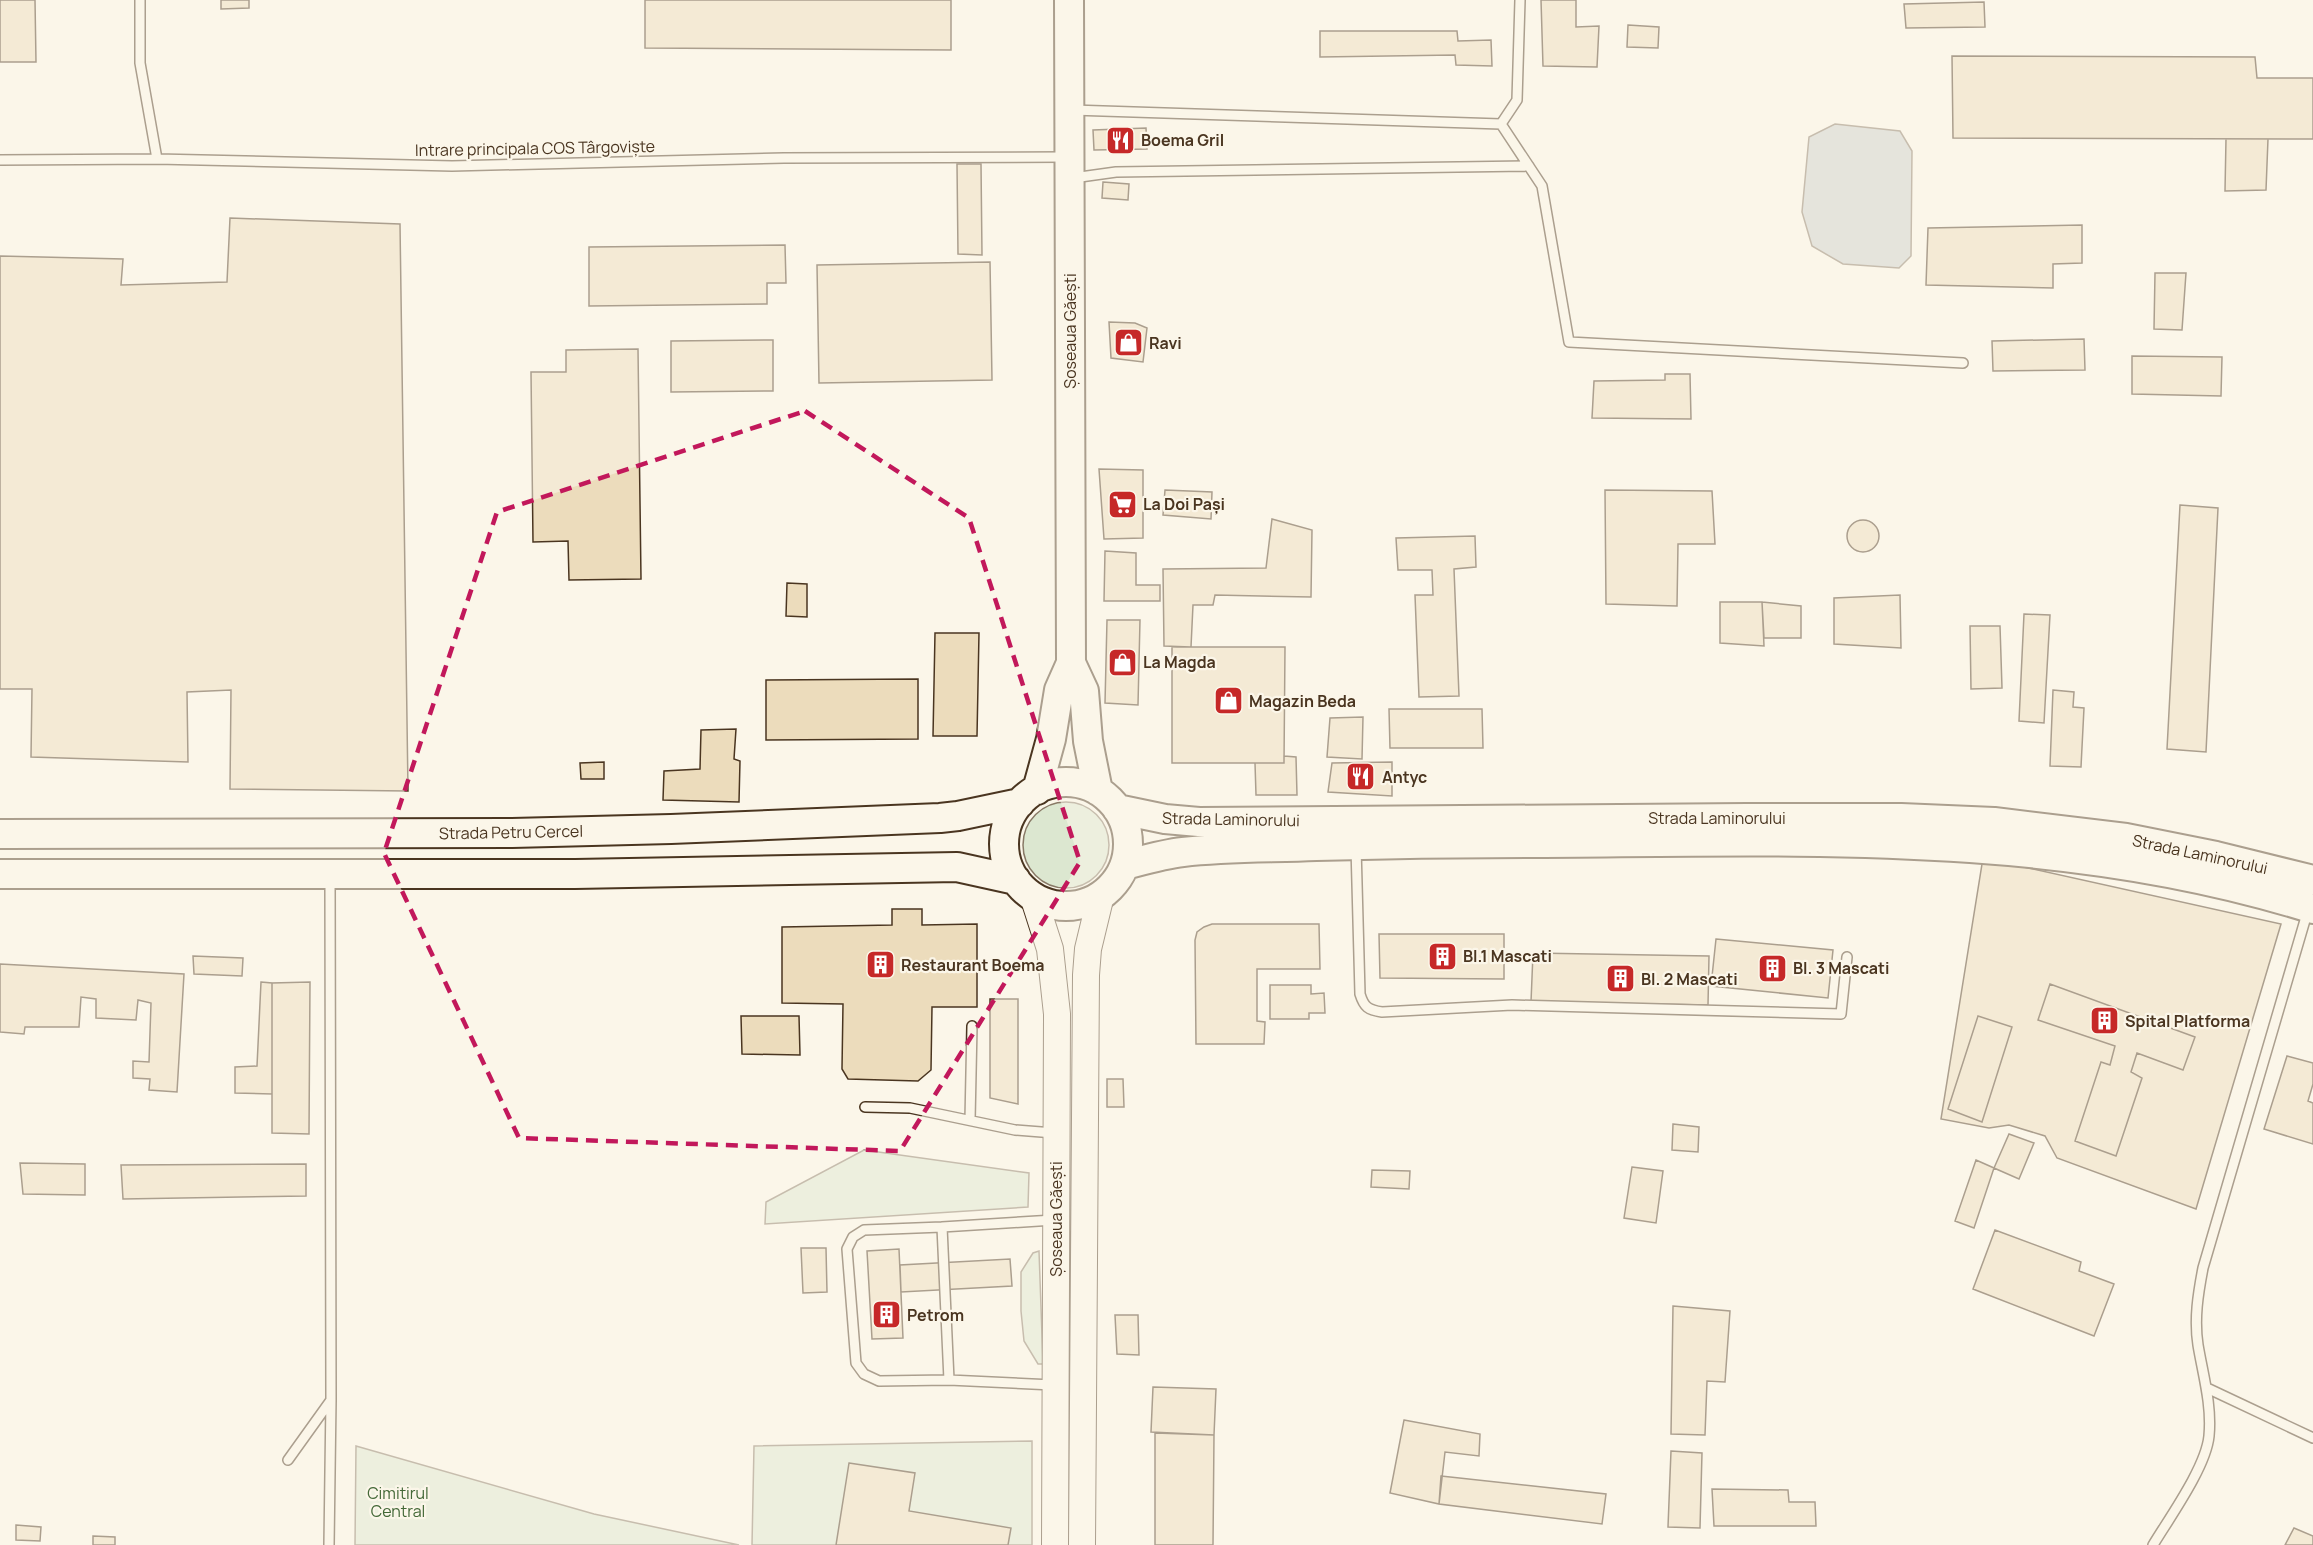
<svg xmlns="http://www.w3.org/2000/svg" width="2313" height="1545" font-family="Manrope,sans-serif">
<style>
.green{fill:#dce7d0;stroke:#887966;stroke-width:1.5}
.water{fill:#c9cecd;stroke:#887966;stroke-width:1.5}
.building{fill:#ecdcbc;stroke:#4a3520;stroke-width:1.5}
.lines{fill:none;stroke-linecap:round;stroke-linejoin:round}
.lane-casing{stroke:#4a3520;stroke-width:12}
.secondary-casing{stroke:#4a3520;stroke-width:28}
.primary-casing{stroke:#4a3520;stroke-width:32}
.lane{stroke:#fbf6e9;stroke-width:9}
.secondary{stroke:#fbf6e9;stroke-width:26}
.primary{stroke:#fbf6e9;stroke-width:28}
.marked{fill:none;stroke:#c2185b;stroke-width:4.5;stroke-dasharray:12 8;stroke-linejoin:round}
.labels{text-anchor:middle;dominant-baseline:central;stroke-width:4.5;stroke-linejoin:round;paint-order:stroke}
.poi-label{font-size:16px;font-weight:bold;fill:#4a3520;stroke:#fbf6e9;text-anchor:start}
.street-label{font-size:16px;fill:#4a3520;stroke:#fbf6e9}
.park-label{font-size:16px;fill:#436837;stroke:#fbf6e9}
</style>
<rect width="100%" height="100%" fill="#fbf6e9"/>
<path class="green" d="M1023 845a43 43 0 1 1 86 0a43 43 0 1 1-86 0Z
M 864,1150 L 1029,1173 L 1028,1207 L 765,1224 L 766,1202 Z
M 1039,1251 L 1043,1364 L 1038,1364 L 1024,1341 L 1021,1311 L 1021,1272 L 1033,1253 Z
M 1032,1441 L 1032,1545 L 752,1545 L 754,1446 Z
M 356,1446 L 594,1514 L 739,1545 L 355,1545 Z"/>
<path class="water" d="M 1835,124 L 1900,131 L 1912,151 L 1911,256 L 1899,268 L 1843,264 L 1812,246 L 1802,212 L 1809,137 Z"/>
<path class="building" d="M 0,0 L 35,0 L 36,62 L 0,62 Z
M 221,0 L 249,0 L 249,8 L 221,9 Z
M 645,0 L 951,0 L 951,50 L 645,48 Z
M 1541,0 L 1576,0 L 1576,27 L 1599,26 L 1597,67 L 1543,66 Z
M 1984,2 L 1985,27 L 1906,28 L 1904,4 Z
M 1628,25 L 1659,27 L 1658,48 L 1627,47 Z
M 1320,31 L 1457,31 L 1458,41 L 1491,40 L 1492,66 L 1456,65 L 1455,55 L 1320,57 Z
M 1952,56 L 2255,57 L 2257,78 L 2313,78 L 2313,139 L 1953,138 Z
M 1146,128 L 1147,149 L 1094,150 L 1093,130 Z
M 2226,139 L 2268,139 L 2266,190 L 2225,191 Z
M 957,164 L 981,164 L 982,255 L 958,254 Z
M 1103,182 L 1129,184 L 1128,200 L 1102,198 Z
M 230,218 L 400,224 L 408,791 L 230,789 L 231,690 L 187,692 L 188,762 L 31,757 L 32,689 L 0,689 L 0,256 L 123,259 L 121,285 L 227,282 Z
M 2082,225 L 2082,263 L 2053,264 L 2053,288 L 1926,285 L 1928,228 Z
M 785,245 L 786,283 L 767,283 L 767,304 L 589,306 L 589,247 Z
M 990,262 L 992,380 L 819,383 L 817,265 Z
M 2155,273 L 2186,273 L 2182,330 L 2154,329 Z
M 1109,322 L 1135,323 L 1147,328 L 1143,362 L 1111,358 Z
M 2084,339 L 2085,370 L 1993,371 L 1992,341 Z
M 773,340 L 773,391 L 671,392 L 671,341 Z
M 638,349 L 641,579 L 569,580 L 568,541 L 533,542 L 531,372 L 566,372 L 566,350 Z
M 2132,356 L 2222,357 L 2221,396 L 2132,394 Z
M 1665,374 L 1690,374 L 1691,419 L 1592,418 L 1594,381 L 1665,380 Z
M 1099,469 L 1143,470 L 1143,538 L 1104,539 Z
M 1165,490 L 1212,492 L 1211,519 L 1163,515 Z
M 1605,490 L 1712,491 L 1715,544 L 1678,544 L 1677,606 L 1606,604 Z
M 2180,505 L 2218,508 L 2206,752 L 2167,749 Z
M 1272,519 L 1312,530 L 1311,597 L 1215,595 L 1213,605 L 1193,605 L 1191,647 L 1164,646 L 1163,569 L 1266,568 Z
M1847 536a16 16 0 1 1 32 0a16 16 0 1 1-32 0Z
M 1475,536 L 1476,567 L 1454,569 L 1459,696 L 1419,697 L 1415,595 L 1433,595 L 1432,570 L 1398,570 L 1396,538 Z
M 1105,551 L 1136,553 L 1136,585 L 1160,585 L 1160,601 L 1104,601 Z
M 787,583 L 807,584 L 807,617 L 786,616 Z
M 1900,595 L 1901,648 L 1834,644 L 1834,598 Z
M 1720,602 L 1762,602 L 1764,646 L 1720,643 Z
M 1762,602 L 1801,606 L 1801,638 L 1764,638 Z
M 2024,614 L 2050,615 L 2044,723 L 2019,721 Z
M 1107,620 L 1140,620 L 1138,705 L 1105,703 Z
M 1970,626 L 2000,626 L 2002,688 L 1971,689 Z
M 935,633 L 979,633 L 977,736 L 933,736 Z
M 1172,647 L 1285,647 L 1284,763 L 1172,763 Z
M 918,679 L 918,739 L 766,740 L 766,680 Z
M 2053,690 L 2074,692 L 2073,707 L 2084,708 L 2081,767 L 2050,766 Z
M 1389,709 L 1482,709 L 1483,748 L 1390,748 Z
M 1363,717 L 1362,759 L 1327,757 L 1330,718 Z
M 736,729 L 734,759 L 740,761 L 739,802 L 663,800 L 664,771 L 700,769 L 701,730 Z
M 1284,756 L 1296,757 L 1297,795 L 1256,795 L 1255,763 L 1284,763 Z
M 604,762 L 604,779 L 581,779 L 580,763 Z
M 1392,762 L 1392,796 L 1328,792 L 1332,763 Z
M 1983,858 L 2281,924 L 2196,1209 L 2057,1158 L 2045,1136 L 2009,1125 L 1989,1128 L 1941,1119 Z
M 892,909 L 922,909 L 922,925 L 977,924 L 977,1007 L 932,1007 L 931,1070 L 918,1081 L 848,1079 L 842,1069 L 843,1004 L 782,1003 L 782,927 L 892,925 Z
M 1212,924 L 1319,924 L 1320,969 L 1257,969 L 1257,1021 L 1265,1022 L 1264,1044 L 1196,1044 L 1195,940 L 1197,932 L 1204,927 Z
M 1379,934 L 1504,934 L 1504,979 L 1380,978 Z
M 1716,939 L 1833,950 L 1828,998 L 1711,986 Z
M 1533,953 L 1709,956 L 1708,1005 L 1531,1002 Z
M 193,956 L 243,958 L 242,976 L 194,974 Z
M 0,964 L 184,974 L 177,1092 L 149,1090 L 150,1079 L 133,1078 L 133,1061 L 149,1062 L 151,1003 L 138,1000 L 136,1020 L 96,1018 L 96,999 L 81,997 L 79,1027 L 25,1027 L 24,1034 L 0,1032 Z
M 261,982 L 272,983 L 272,1094 L 235,1093 L 235,1067 L 257,1066 Z
M 310,982 L 309,1134 L 272,1133 L 272,983 Z
M 2050,984 L 2195,1037 L 2183,1070 L 2137,1053 L 2131,1072 L 2142,1078 L 2116,1156 L 2075,1141 L 2101,1062 L 2110,1065 L 2115,1046 L 2038,1020 Z
M 1270,985 L 1311,985 L 1311,994 L 1324,993 L 1325,1013 L 1309,1013 L 1309,1019 L 1270,1019 Z
M 990,999 L 1018,999 L 1018,1104 L 990,1098 Z
M 741,1016 L 799,1016 L 800,1055 L 742,1054 Z
M 1978,1016 L 2012,1027 L 1982,1122 L 1948,1109 Z
M 2287,1056 L 2313,1063 L 2313,1084 L 2308,1101 L 2313,1103 L 2313,1144 L 2264,1129 Z
M 1107,1079 L 1123,1079 L 1124,1107 L 1107,1107 Z
M 1673,1124 L 1699,1127 L 1698,1152 L 1672,1150 Z
M 2009,1134 L 2034,1143 L 2019,1179 L 1994,1168 Z
M 1976,1160 L 1994,1168 L 1974,1228 L 1955,1221 Z
M 20,1163 L 85,1164 L 85,1195 L 23,1194 Z
M 306,1164 L 306,1196 L 123,1199 L 121,1165 Z
M 1632,1167 L 1663,1171 L 1656,1223 L 1624,1218 Z
M 1372,1170 L 1410,1171 L 1409,1189 L 1371,1187 Z
M 1995,1230 L 2081,1262 L 2079,1271 L 2114,1284 L 2094,1336 L 1973,1289 Z
M 801,1248 L 826,1248 L 827,1292 L 803,1293 Z
M 899,1249 L 903,1338 L 872,1339 L 867,1251 Z
M 1010,1259 L 1012,1286 L 901,1292 L 900,1265 Z
M 1673,1306 L 1730,1311 L 1725,1382 L 1707,1381 L 1705,1435 L 1671,1434 Z
M 1115,1315 L 1138,1315 L 1139,1355 L 1117,1354 Z
M 1153,1387 L 1216,1389 L 1214,1435 L 1151,1432 Z
M 1404,1420 L 1480,1434 L 1479,1456 L 1445,1452 L 1439,1504 L 1390,1493 Z
M 1155,1433 L 1214,1435 L 1213,1545 L 1155,1545 Z
M 1671,1451 L 1702,1453 L 1700,1528 L 1668,1527 Z
M 849,1463 L 915,1473 L 909,1511 L 1011,1528 L 1008,1545 L 836,1545 Z
M 1441,1476 L 1606,1494 L 1602,1524 L 1439,1504 Z
M 1712,1489 L 1788,1490 L 1789,1502 L 1815,1502 L 1816,1526 L 1714,1526 Z
M 16,1525 L 41,1527 L 40,1541 L 16,1540 Z
M 2294,1528 L 2313,1536 L 2313,1545 L 2285,1545 Z
M 93,1536 L 115,1537 L 115,1545 L 93,1545 Z"/>
<g class="lines">
<defs>
<path id="lane" d="M 140,0 L 140,63 L 157,159
M 1072,110 L 1501,124 L 1517,100 L 1520,0
M 1501,124 L 1542,186 L 1569,342 L 1963,363
M 0,160 L 157,159 L 452,166 L 784,158 L 1065,157
M 1073,178 L 1116,172 L 1529,166
M 1356,847 L 1360,994 C 1364,1007 1368,1010 1382,1012 L 1512,1005 L 1841,1014 L 1847,957
M 865,1107 L 910,1108 L 1015,1130 L 1054,1133
M 970,1120 L 972,1026
M 942,1227 L 864,1230 L 853,1237 L 847,1249 L 856,1363 L 864,1374 L 879,1381 L 949,1380
M 1053,1385 L 949,1380 L 942,1227 L 1054,1220
M 2207,1388 L 2313,1438
M 288,1460 L 331,1400 L 330,877
M 329,1545 L 331,1400
M 2153,1545 C 2170,1517 2206,1467 2209,1436 C 2212,1405 2203,1375 2198,1345 C 2194,1319 2198,1294 2203,1268 L 2308,910"/>
<path id="secondary" d="M 1033,896 L 1050,949 L 1057,1014 L 1055,1545
M 1082,1545 L 1086,975 L 1088,949 L 1101,895"/>
<path id="primary" d="M 1069,0 L 1071,663 L 1084,691 L 1088,741 L 1098,791
M1004 844a62 62 0 1 1 124 0a62 62 0 1 1-124 0Z
M 1037,790 L 1051,739 L 1059,690 L 1071,663
M 1117,809 L 1165,819 L 1199,822 L 1747,818 L 1901,818 L 1994,822 L 2126,838 L 2216,856 L 2313,880
M 0,834 L 512,833 L 671,829 L 940,818 L 958,816 L 1020,803
M 1125,865 C 1144,860 1164,854 1183,852 C 1227,847 1272,848 1316,846 C 1386,844 1456,843 1526,843 C 1789,842 2059,828 2313,909
M 0,874 L 575,874 L 957,867 L 1016,880"/>
</defs>
<use href="#lane" class="lane-casing"/>
<use href="#secondary" class="secondary-casing"/>
<use href="#primary" class="primary-casing"/>
<use href="#lane" class="lane"/>
<use href="#secondary" class="secondary"/>
<use href="#primary" class="primary"/>
</g>
<path d="M0 0H2313V1545H0ZM 805,411 L 969,518 L 1080,862 L 900,1151 L 519,1138 L 384,853 L 497,512 Z" fill="#fbf6e9" fill-opacity=".55" fill-rule="evenodd"/>
<path class="marked" d="M 805,411 L 969,518 L 1080,862 L 900,1151 L 519,1138 L 384,853 L 497,512 Z"/>
<defs>
<symbol id="restaurant-square" viewBox="-11 -11 22 22"><rect x="-9" y="-9" width="18" height="18" rx="4" fill="#c62828" stroke="#fbf6e9"/><path d="M-5-6h1v4h1v-4h1v4h1v-4h1v5L-1.5 .5V6h-2V.5L-5-1ZM5-6V6H3V1.5H1.5Q1.5-4 5-6Z" fill="#fff"/></symbol>
<symbol id="shop-square" viewBox="-11 -11 22 22"><rect x="-9" y="-9" width="18" height="18" rx="4" fill="#c62828" stroke="#fbf6e9"/><path d="M-5-2.5h2.3a2.7 3.5 0 0 1 5.4 0H5L5.5 6h-11ZM-1.5-2.5h3a1.5 2.3 0 0 0-3 0Z" fill="#fff"/></symbol>
<symbol id="supermarket-square" viewBox="-11 -11 22 22"><rect x="-9" y="-9" width="18" height="18" rx="4" fill="#c62828" stroke="#fbf6e9"/><path d="M-6-5.5h2.5l.6 2H6L4.5 2H-2.5L-4.4-4H-6ZM-1.5 3.2a1.3 1.3 0 1 0 .1 0ZM3 3.2a1.3 1.3 0 1 0 .1 0Z" fill="#fff"/></symbol>
<symbol id="building-square" viewBox="-11 -11 22 22"><rect x="-9" y="-9" width="18" height="18" rx="4" fill="#c62828" stroke="#fbf6e9"/><path d="M-4-6H4V6H1V3H-1V6H-4ZM-2.5-4.3h1.7v1.8h-1.7ZM.8-4.3h1.7v1.8H.8ZM-2.5-1h1.7V.8h-1.7ZM.8-1h1.7V.8H.8Z" fill="#fff"/></symbol>
</defs>
<g fill-rule="evenodd">
<use href="#restaurant-square" x="1104" y="124" width="33" height="33"/>
<use href="#shop-square" x="1112" y="326" width="33" height="33"/>
<use href="#supermarket-square" x="1106" y="488" width="33" height="33"/>
<use href="#shop-square" x="1106" y="646" width="33" height="33"/>
<use href="#shop-square" x="1212" y="684" width="33" height="33"/>
<use href="#restaurant-square" x="1344" y="760" width="33" height="33"/>
<use href="#building-square" x="1426" y="940" width="33" height="33"/>
<use href="#building-square" x="864" y="948" width="33" height="33"/>
<use href="#building-square" x="1756" y="952" width="33" height="33"/>
<use href="#building-square" x="1604" y="962" width="33" height="33"/>
<use href="#building-square" x="2088" y="1004" width="33" height="33"/>
<use href="#building-square" x="870" y="1298" width="33" height="33"/>
</g>
<g class="labels">
<g class="poi-label">
<text x="1141" y="140">Boema Gril</text>
<text x="1149" y="343">Ravi</text>
<text x="1143" y="504">La Doi Pași</text>
<text x="1143" y="662">La Magda</text>
<text x="1249" y="701">Magazin Beda</text>
<text x="1382" y="777">Antyc</text>
<text x="1463" y="956">Bl.1 Mascati</text>
<text x="901" y="965">Restaurant Boema</text>
<text x="1793" y="968">Bl. 3 Mascati</text>
<text x="1641" y="979">Bl. 2 Mascati</text>
<text x="2125" y="1021">Spital Platforma</text>
<text x="907" y="1315">Petrom</text>
</g>
<g class="street-label">
<text transform="translate(535 148) rotate(-1)">Intrare principala COS Târgoviște</text>
<text transform="translate(1070 331) rotate(-90)">Șoseaua Găești</text>
<text x="1717" y="818">Strada Laminorului</text>
<text transform="translate(1231 819) rotate(1)">Strada Laminorului</text>
<text transform="translate(511 832) rotate(-1)">Strada Petru Cercel</text>
<text transform="translate(2200 854) rotate(12)">Strada Laminorului</text>
<text transform="translate(1056 1219) rotate(-90)">Șoseaua Găești</text>
</g>
<g class="park-label">
<text x="398" y="1493">Cimitirul<tspan x="398" dy="18">Central</tspan></text>
</g>
</g>
</svg>
